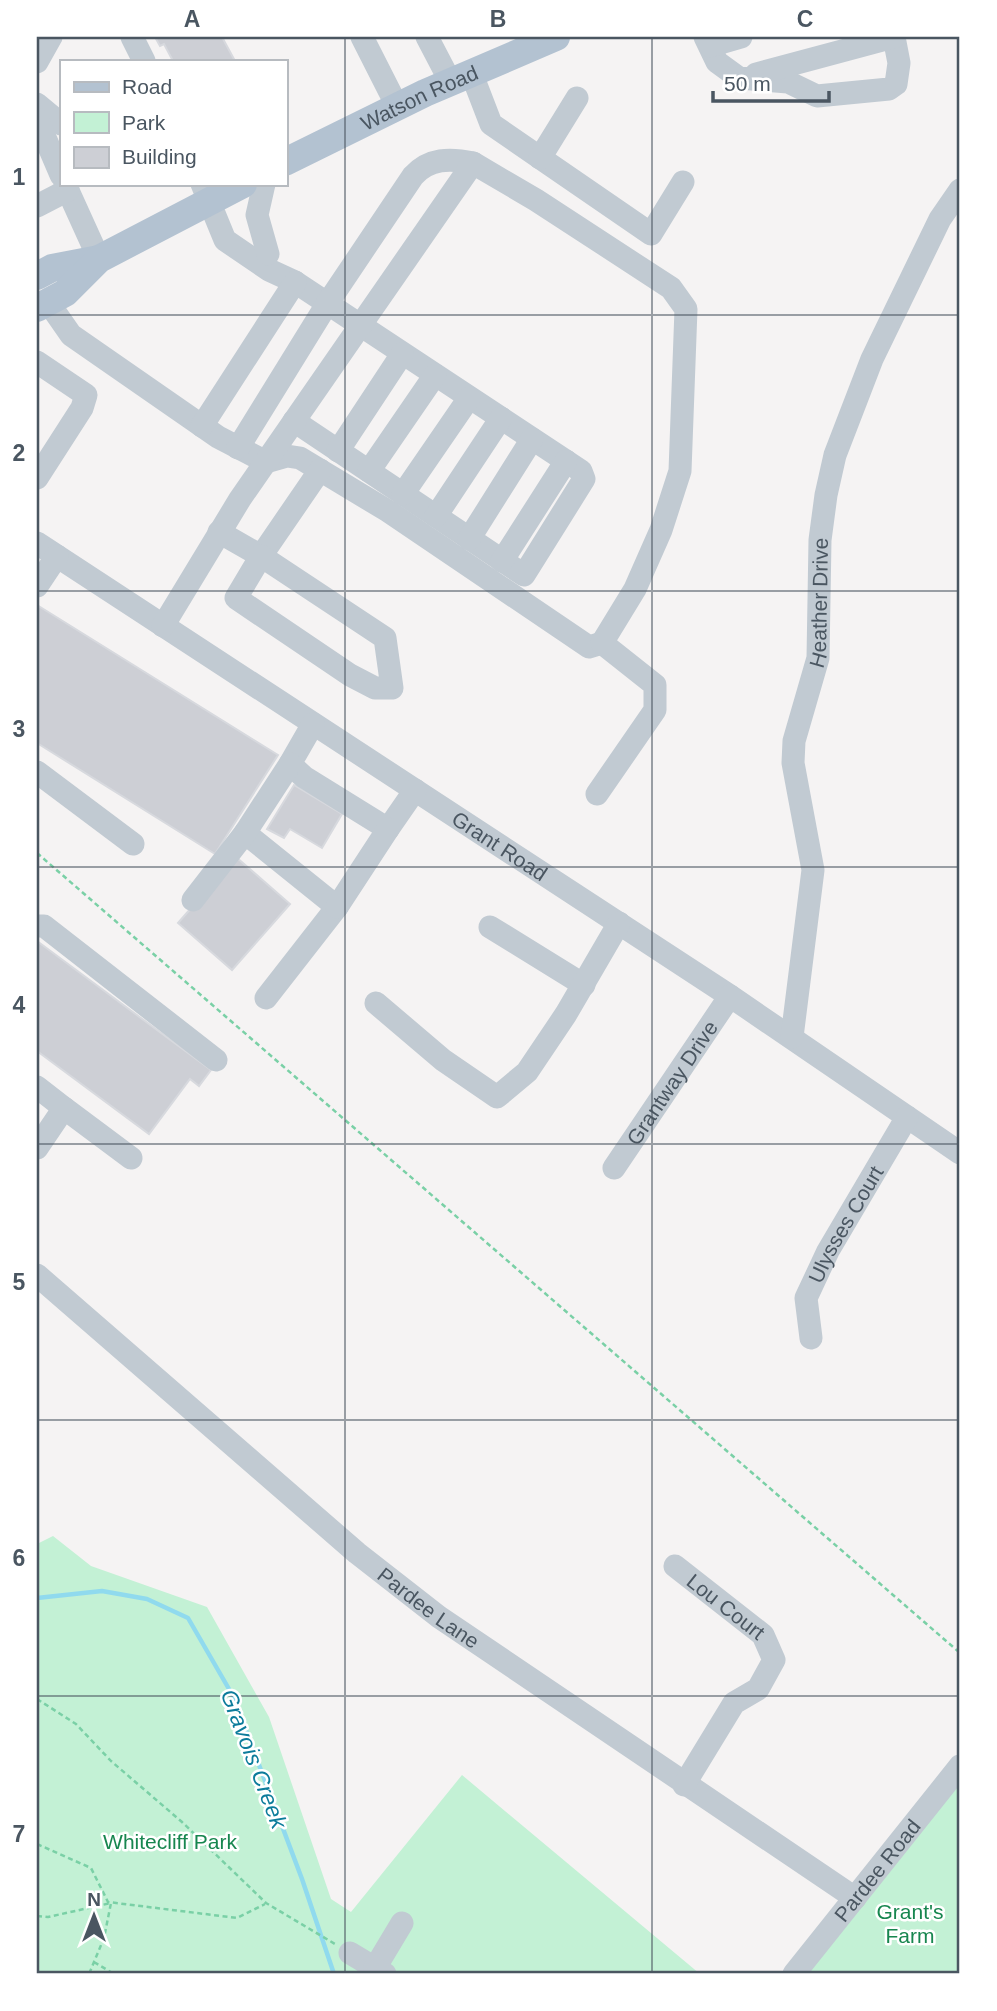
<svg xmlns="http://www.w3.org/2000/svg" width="997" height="2011" font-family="Helvetica,sans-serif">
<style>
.green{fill:#c3f1d5}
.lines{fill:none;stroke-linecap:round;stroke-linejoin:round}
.stream{stroke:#90daee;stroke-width:4.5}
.building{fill:#cdcfd5;stroke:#d7d9de;stroke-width:2}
.path{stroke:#7ad0a6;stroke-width:2.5;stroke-dasharray:5 3.5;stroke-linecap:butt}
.minor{stroke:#c1cad2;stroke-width:23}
.major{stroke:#b3c2d1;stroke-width:28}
.grid{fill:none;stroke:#4a5661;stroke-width:2;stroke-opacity:0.55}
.labels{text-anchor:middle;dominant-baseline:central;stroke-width:5;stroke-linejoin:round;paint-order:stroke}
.street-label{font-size:21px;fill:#4a5661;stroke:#fff}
.park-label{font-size:21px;fill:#17864f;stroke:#fff}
.water-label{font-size:23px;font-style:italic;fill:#0c7c9b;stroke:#fff}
.neatline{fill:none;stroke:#4a5661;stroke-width:2.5}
.grid-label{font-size:23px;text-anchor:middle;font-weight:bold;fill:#4a5661}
</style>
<rect width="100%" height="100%" fill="#f5f3f3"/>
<path class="green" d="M 53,1536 L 91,1566 L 207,1607 L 269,1717 L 331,1899 L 351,1912 L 462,1775 L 700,1974 L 37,1974 L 37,1544 Z
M 960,1779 L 960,1974 L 806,1974 Z"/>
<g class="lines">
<path class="stream" d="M 37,1598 L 102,1591 L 147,1599 L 188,1618 L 233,1696 L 302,1879 L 334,1974"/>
</g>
<path class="building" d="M 155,37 L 222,37 L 235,61 L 173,61 L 164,44 L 160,46 Z
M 37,605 L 278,755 L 215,854 L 37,743 Z
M 294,785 L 342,814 L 322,848 L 290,829 L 284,838 L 267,829 Z
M 236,857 L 290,904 L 232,970 L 178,923 Z
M 37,941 L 211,1070 L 199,1086 L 190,1079 L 149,1134 L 37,1051 Z"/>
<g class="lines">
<path class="path" d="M 37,853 L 960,1653
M 37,1699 L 76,1724 L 111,1761 L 182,1822 L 266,1903 L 335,1944
M 37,1844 L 91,1868 L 108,1902 L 237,1918 L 265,1904
M 37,1916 L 48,1917 L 111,1903 L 104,1938 L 89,1974
M 94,1962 L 114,1974"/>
<g class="minor">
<path d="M 132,37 L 144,61"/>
<path d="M 362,37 L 397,106"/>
<path d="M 427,37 L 450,81"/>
<path d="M 705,37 L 717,62 L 739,78 L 788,82 L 817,96 L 889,89 L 896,84 L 899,63 L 894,37"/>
<path d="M 710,46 L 741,37"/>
<path d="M 37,62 L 51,37"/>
<path d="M 471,72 L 491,124 L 651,234 L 683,182"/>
<path d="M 756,74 L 894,37"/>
<path d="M 37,104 L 61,124"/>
<path d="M 37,119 L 61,175"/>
<path d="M 540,158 L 577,98"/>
<path d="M 65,184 L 99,259"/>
<path d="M 202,184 L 225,240 L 269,270 L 295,282 L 566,461 L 581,471 L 584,479 L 524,575 L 294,421"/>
<path d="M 264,184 L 257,215 L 268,254"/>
<path d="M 37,206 L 68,190"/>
<path d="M 48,302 L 71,335 L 218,437 L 266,462 L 287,456 L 300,458 L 388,511 L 589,647 L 602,643"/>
<path d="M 37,362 L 86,395 L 82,408 L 37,478"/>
<path d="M 202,426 L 295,282"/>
<path d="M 238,448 L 327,304 L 413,176 C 429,158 450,158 473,163"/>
<path d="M 338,451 L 402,354"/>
<path d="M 369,471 L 435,375"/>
<path d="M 403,494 L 469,398"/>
<path d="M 436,516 L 501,418"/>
<path d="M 219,532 L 261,556 L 320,470"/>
<path d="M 469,539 L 532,439"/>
<path id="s1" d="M 37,543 L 730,996 L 960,1153"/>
<path d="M 261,556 L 385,638 L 392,688 L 375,688 L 350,675 L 236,598 Z"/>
<path d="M 502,561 L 566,461"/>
<path d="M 37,586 L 57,556"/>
<path d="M 163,626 L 240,499 L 473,163 L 536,200 L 671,288 L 686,309 L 680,471 L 661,530 L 635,589 L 602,643 L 655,685 L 655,710 L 597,794"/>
<path d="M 313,724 L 290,764 L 304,777 L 388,829 L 415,790"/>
<path d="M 37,772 L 133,844"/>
<path d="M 245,833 L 337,907 L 266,998"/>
<path d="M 193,900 L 245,833 L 290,764"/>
<path d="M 337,907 L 388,829"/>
<path d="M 37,926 L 44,926 L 216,1060"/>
<path d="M 490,927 L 584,985"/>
<path d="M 376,1003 L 443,1060 L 497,1097 L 527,1072 L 566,1014 L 619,923"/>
<path id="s2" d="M 792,1037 L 813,870 L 793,763 L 794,741 L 818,658 L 820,540 L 826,495 L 835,455 L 872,359 L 940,219 L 960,190"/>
<path d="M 37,1087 L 64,1108"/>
<path d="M 37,1148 L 64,1108 L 131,1158"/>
<path id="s3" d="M 614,1168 L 730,996"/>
<path id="s4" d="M 37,1275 L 357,1553 L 439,1617 L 855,1898"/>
<path id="s5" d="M 811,1338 L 806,1298 L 828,1251 L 907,1117"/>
<path id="s6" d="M 675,1566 L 763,1635 L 774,1660 L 758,1689 L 734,1703 L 684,1785"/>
<path d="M 350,1953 L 385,1974"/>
<path d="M 375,1968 L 402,1923"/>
<path id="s7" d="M 794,1974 L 960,1766"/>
</g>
<g class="major">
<path id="s8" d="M 285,162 L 425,93 L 556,37"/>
<path d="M 37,276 L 52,268 L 99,259"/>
<path d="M 37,308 L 65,293 L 99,259 L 243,184"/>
</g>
</g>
<path class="grid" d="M 345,37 L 345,1974M 652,37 L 652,1974M 37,315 L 960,315M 37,591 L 960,591M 37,867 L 960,867M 37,1144 L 960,1144M 37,1420 L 960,1420M 37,1696 L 960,1696"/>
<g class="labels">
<g class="street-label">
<text stroke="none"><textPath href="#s8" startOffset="149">Watson Road</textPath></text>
<text stroke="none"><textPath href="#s2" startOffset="441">Heather Drive</textPath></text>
<text stroke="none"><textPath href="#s1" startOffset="553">Grant Road</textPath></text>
<text stroke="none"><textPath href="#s3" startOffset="103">Grantway Drive</textPath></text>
<text stroke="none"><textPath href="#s5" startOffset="124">Ulysses Court</textPath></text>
<text stroke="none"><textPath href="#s4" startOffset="514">Pardee Lane</textPath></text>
<text stroke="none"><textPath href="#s6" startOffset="65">Lou Court</textPath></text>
<text stroke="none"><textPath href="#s7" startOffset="133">Pardee Road</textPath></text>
</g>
<g class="park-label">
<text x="170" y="1841">Whitecliff Park</text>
<text x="910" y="1911">Grant's<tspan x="910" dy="24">Farm</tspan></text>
</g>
<g class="water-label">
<text transform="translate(254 1759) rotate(69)">Gravois Creek</text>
</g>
</g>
<rect width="997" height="2011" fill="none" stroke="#ffffff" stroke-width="77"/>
<rect x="60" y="60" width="228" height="126" fill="#ffffff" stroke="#b7bbc0" stroke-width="2"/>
<rect x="74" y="82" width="35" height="10" fill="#b3c2d1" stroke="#b7bbc0" stroke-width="2"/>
<text x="122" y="94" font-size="21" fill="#4a5661">Road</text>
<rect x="74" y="112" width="35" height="21" fill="#c3f1d5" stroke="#b7bbc0" stroke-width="2"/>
<text x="122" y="130" font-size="21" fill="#4a5661">Park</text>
<rect x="74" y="147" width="35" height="21" fill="#cdcfd5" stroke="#b7bbc0" stroke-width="2"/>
<text x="122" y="164" font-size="21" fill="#4a5661">Building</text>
<g transform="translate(94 1916)" stroke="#ffffff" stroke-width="5" paint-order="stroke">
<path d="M0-5L12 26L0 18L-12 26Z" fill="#4a5661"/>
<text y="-10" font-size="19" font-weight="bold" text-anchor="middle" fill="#4a5661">N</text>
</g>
<path d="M713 91v10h116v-10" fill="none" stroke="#4a5661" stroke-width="3.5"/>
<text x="724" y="91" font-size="21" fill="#4a5661" stroke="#ffffff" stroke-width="5" paint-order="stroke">50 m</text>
<rect x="38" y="38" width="920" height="1934" class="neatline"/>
<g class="grid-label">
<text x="192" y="27">A</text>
<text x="498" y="27">B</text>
<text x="805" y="27">C</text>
<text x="19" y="185">1</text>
<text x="19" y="461">2</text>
<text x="19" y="737">3</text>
<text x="19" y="1013">4</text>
<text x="19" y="1290">5</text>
<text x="19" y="1566">6</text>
<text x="19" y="1842">7</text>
</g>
</svg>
